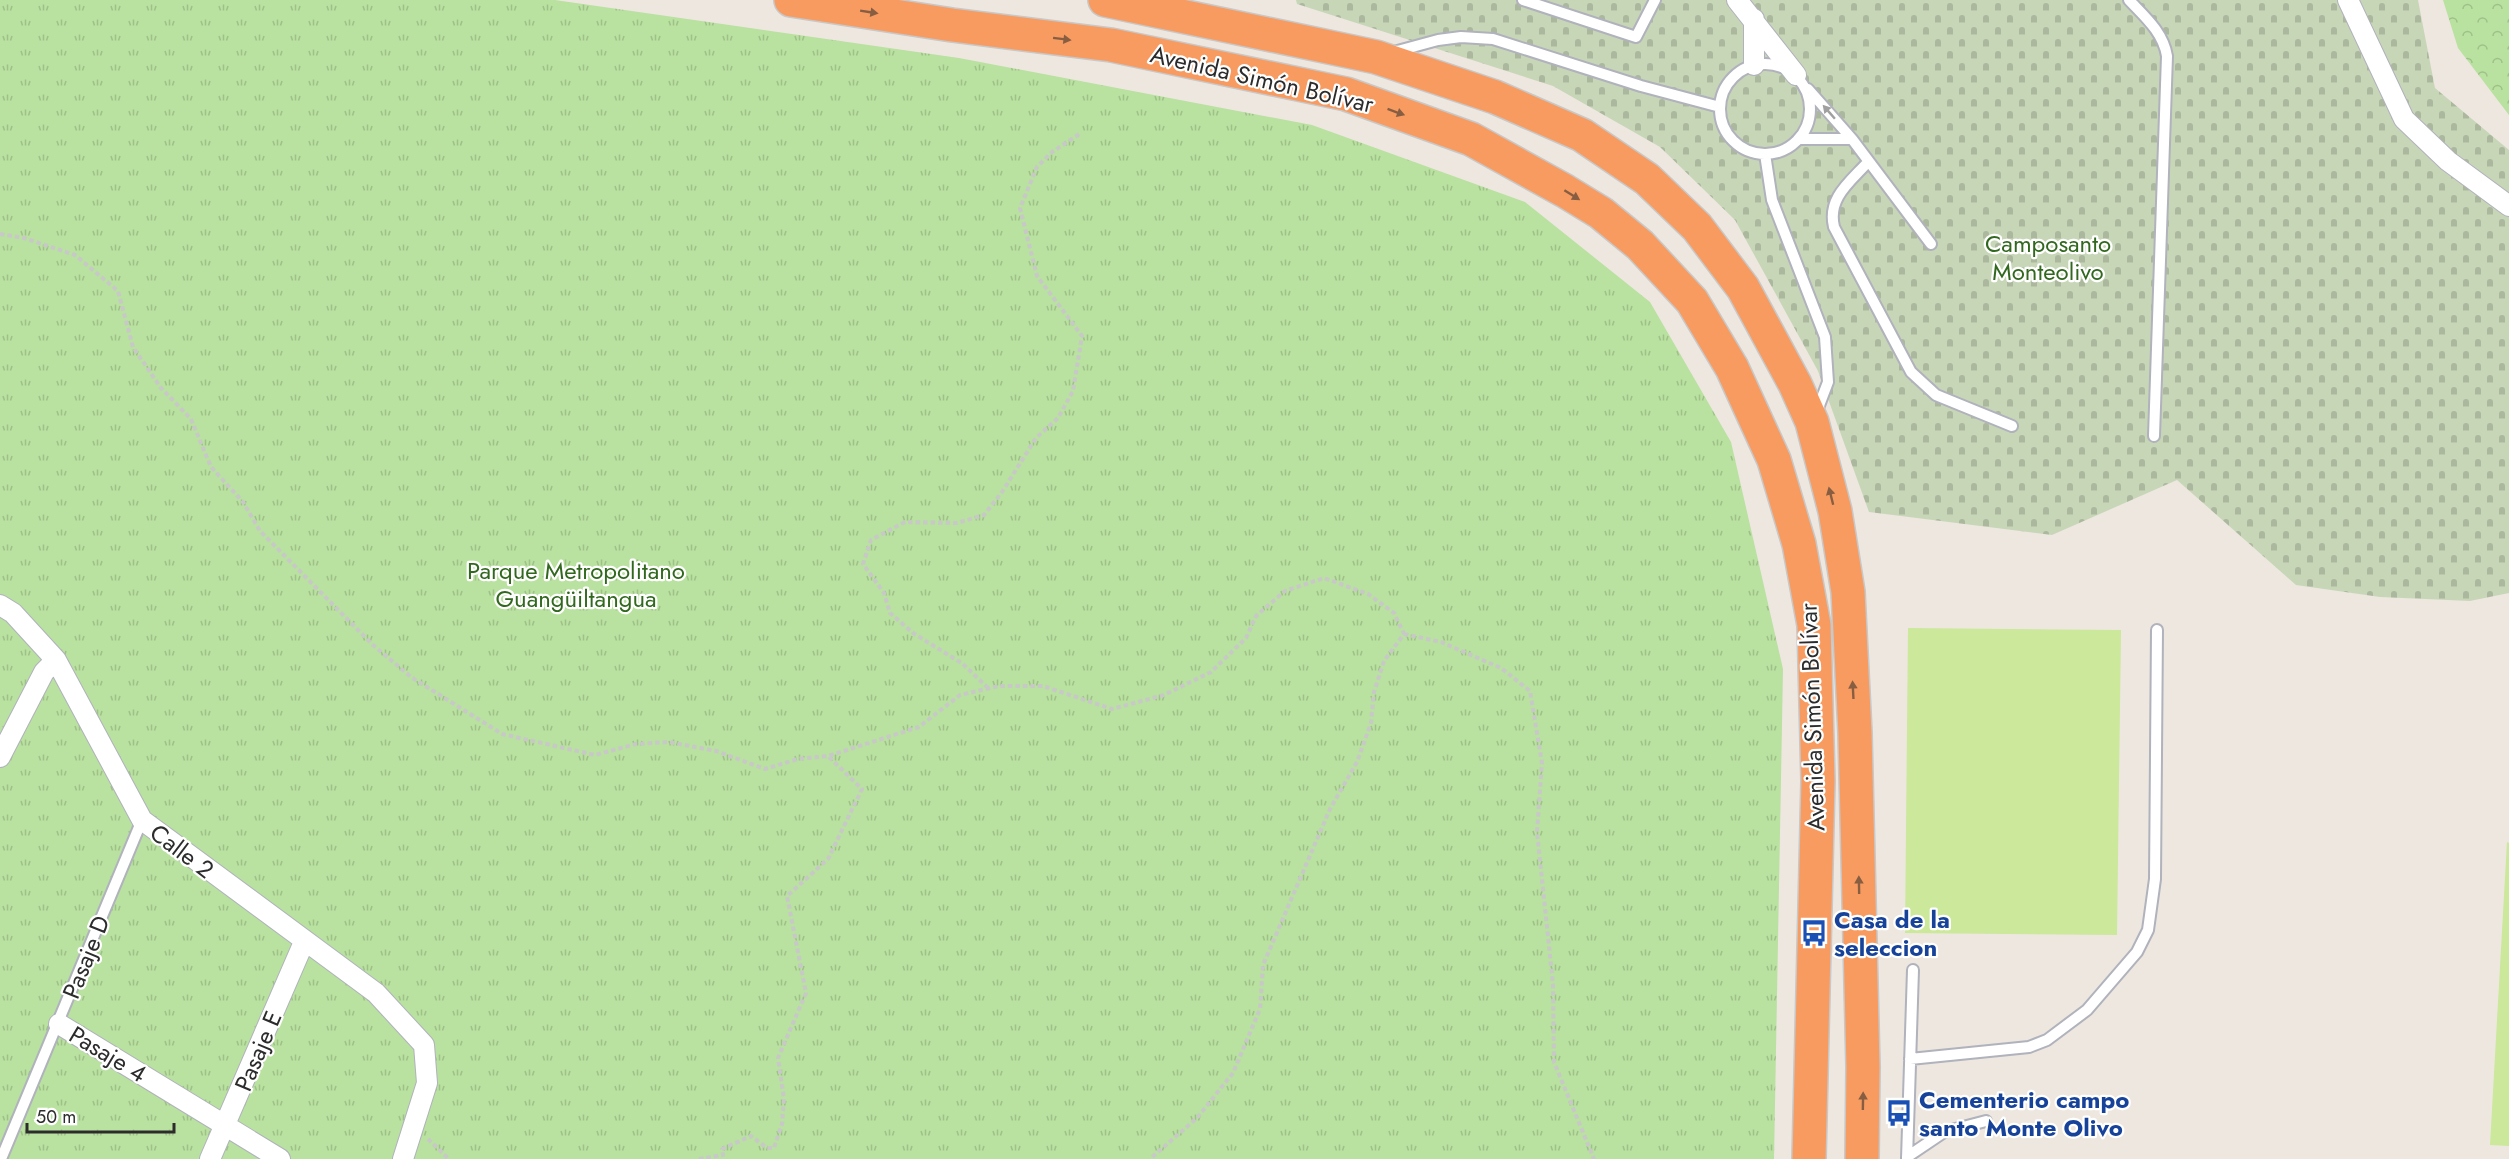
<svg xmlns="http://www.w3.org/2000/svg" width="2509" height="1159" font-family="Jost,sans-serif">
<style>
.grass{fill:url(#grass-tufts)}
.forest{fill:url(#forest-crowns)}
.cemetery{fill:url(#cemetery-stones)}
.pitch{fill:#cbe89b}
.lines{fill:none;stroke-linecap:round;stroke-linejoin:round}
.lane-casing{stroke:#b0b2bc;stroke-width:14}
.street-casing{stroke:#b0b2bc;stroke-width:22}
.highway-casing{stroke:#c8c8c8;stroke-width:36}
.path{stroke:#c8c8c8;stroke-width:4;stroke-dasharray:4.5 3;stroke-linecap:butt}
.lane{stroke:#fff;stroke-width:10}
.street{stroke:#fff;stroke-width:20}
.highway{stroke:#f89b60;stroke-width:33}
.oneway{fill:#885e43}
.oneway2{fill:#a0a0a0}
.labels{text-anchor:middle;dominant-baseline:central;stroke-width:4.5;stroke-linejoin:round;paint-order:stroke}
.street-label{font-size:24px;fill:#2c2c2c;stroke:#fff}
.park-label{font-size:24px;fill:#31681e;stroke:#fff}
.transit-label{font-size:24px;font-weight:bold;fill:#164399;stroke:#fff;text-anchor:start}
</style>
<defs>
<pattern id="grass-tufts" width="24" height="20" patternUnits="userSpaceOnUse" patternTransform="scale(1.5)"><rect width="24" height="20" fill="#b9e19f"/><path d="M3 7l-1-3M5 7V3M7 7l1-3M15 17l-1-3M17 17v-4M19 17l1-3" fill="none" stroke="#9fc189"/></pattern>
<pattern id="forest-crowns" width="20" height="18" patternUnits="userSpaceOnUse" patternTransform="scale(1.5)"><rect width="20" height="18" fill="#b9e19f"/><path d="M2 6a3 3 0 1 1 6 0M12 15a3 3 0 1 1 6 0" fill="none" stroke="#9fc189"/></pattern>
<pattern id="cemetery-stones" width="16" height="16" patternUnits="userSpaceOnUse" patternTransform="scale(1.5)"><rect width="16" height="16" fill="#c8d6b8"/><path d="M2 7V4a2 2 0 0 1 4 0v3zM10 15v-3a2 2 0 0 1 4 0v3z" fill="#acb89e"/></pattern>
</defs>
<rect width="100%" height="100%" fill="#ede7e0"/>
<path class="grass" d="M 0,0 L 555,0 L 959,58 L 1312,125 L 1525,202 L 1650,302 L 1731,442 L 1783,669 L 1774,1159 L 0,1159 Z"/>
<path class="forest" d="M 2443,0 L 2509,0 L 2509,115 L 2458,48 Z"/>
<path class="cemetery" d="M 1296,0 L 2418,0 L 2435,88 L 2509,150 L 2509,593 L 2470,601 L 2380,597 L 2296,585 L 2177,480 L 2052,535 L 1869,512 L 1818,371 L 1735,220 L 1660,147 L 1553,86 L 1297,4 Z"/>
<path class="pitch" d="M 1908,628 L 2121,630 L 2117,935 L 1905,933 Z
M 2507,842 L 2509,843 L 2509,1146 L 2490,1145 Z"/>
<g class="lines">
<defs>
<path id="lane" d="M 1523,0 L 1636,37 L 1655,0
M 2129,0 C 2145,17 2163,32 2167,56 L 2154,436
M 1390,53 L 1438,40 L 1461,37 L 1493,39 L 1641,86 L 1720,107
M1720 109a45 45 0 1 1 90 0a45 45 0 1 1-90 0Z
M 1808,89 L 1852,139 L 1931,244
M 1800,139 L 1852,139
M 1765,154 L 1772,200 L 1825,337 L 1828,382 L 1815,416
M 1868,162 C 1850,182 1827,198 1834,227 L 1911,372 L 1936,395 L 2012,426
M 1910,1059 L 2029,1047 L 2047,1040 L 2087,1010 L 2137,952 L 2148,930 L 2155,879 L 2157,630
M 1907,1157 L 1944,1132 L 1986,1121
M 1,1159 L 142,820
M 1907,1159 L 1913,970"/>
<path id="street" d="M 1737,0 L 1796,75
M 2348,0 L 2404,119 L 2448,161 L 2509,206
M 1754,19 L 1754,65
M 0,605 L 13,613 L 56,660 L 142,820 L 376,993 L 424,1045 L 427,1083 L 403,1159
M 0,757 L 44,672 L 56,660
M 59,1024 L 280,1159
M 210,1159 L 304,942"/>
<path id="highway" d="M 791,0 L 952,25 L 1111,45 L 1346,94 L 1471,139 L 1565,191 L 1601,213 L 1640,245 L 1692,301 L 1732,368 L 1774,460 L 1799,544 L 1814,625 L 1818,781 L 1809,1159
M 1105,0 L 1376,57 L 1495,97 L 1582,135 L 1647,179 L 1697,227 L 1743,288 L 1795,384 L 1812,422 L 1835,511 L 1848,592 L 1855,733 L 1863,1067 L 1862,1159"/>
</defs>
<use href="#lane" class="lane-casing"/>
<use href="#street" class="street-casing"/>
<use href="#highway" class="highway-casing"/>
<path class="path" d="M 0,234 L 24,238 L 75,255 L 118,291 L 133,347 L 161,388 L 191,419 L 211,467 L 243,502 L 260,531 L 373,645 L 411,677 L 502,734 L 595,755 L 636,744 L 669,742 L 716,751 L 765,769 L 798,759 L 828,756 L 919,727 L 960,695 L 999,686 L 1043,686 L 1112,709 L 1164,695 L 1211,672 L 1246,638 L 1256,616 L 1285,591 L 1324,578 L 1368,594 L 1394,613 L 1404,634 L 1384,661 L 1374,692 L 1371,723 L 1357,762 L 1330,809 L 1263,965 L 1260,1009 L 1233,1073 L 1197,1118 L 1150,1159
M 1404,634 L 1441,642 L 1501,668 L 1530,691 L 1542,763 L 1537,832 L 1553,984 L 1554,1062 L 1594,1159
M 988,688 L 963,664 L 913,633 L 890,613 L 884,593 L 863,564 L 871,540 L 905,522 L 957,523 L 984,515 L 1002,492 L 1036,438 L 1058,418 L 1073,391 L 1082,336 L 1037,276 L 1020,208 L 1037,167 L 1052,152 L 1081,133
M 428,1139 L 449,1159
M 699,1159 L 723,1155 L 722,1149 L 751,1136 L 767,1148 L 774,1148 L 782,1124 L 784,1099 L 778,1058 L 806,993 L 787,896 L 828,859 L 862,789 L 828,756"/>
<use href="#lane" class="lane"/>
<use href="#street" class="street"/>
<use href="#highway" class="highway"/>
</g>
<defs><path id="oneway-solid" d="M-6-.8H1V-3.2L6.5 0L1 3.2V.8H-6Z" transform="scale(1.5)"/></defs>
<g class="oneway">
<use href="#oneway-solid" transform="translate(869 12) rotate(9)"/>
<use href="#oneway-solid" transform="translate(1062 39) rotate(7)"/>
<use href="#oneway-solid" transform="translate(1396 112) rotate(20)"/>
<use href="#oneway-solid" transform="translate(1572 195) rotate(32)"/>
<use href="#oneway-solid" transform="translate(1831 496) rotate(-104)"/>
<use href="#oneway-solid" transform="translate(1853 690) rotate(-93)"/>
<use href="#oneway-solid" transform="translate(1859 885) rotate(-91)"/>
<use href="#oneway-solid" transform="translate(1863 1101) rotate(-89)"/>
</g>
<use class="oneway2" href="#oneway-solid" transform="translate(1829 112) rotate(-131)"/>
<defs>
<symbol id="bus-bare" viewBox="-9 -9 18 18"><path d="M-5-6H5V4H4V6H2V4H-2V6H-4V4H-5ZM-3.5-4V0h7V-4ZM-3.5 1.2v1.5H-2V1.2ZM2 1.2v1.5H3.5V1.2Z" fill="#1a4fb4" stroke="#fff" stroke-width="2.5" paint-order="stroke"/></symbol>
</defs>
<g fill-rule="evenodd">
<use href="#bus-bare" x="1795" y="914" width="38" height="38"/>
<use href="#bus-bare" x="1880" y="1094" width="38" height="38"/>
</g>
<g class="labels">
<g class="street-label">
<text transform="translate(1262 79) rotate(13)">Avenida Simón Bolívar</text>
<text transform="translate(1812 717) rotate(-92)">Avenida Simón Bolívar</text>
<text transform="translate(182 851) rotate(37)">Calle 2</text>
<text transform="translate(86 957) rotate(-68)">Pasaje D</text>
<text transform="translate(258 1051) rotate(-67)">Pasaje E</text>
<text transform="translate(108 1054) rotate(31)">Pasaje 4</text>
</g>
<g class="park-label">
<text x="2048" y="243">Camposanto<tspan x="2048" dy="28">Monteolivo</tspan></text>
<text x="576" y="570">Parque Metropolitano<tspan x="576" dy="28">Guangüiltangua</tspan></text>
</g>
<g class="transit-label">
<text x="1834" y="919">Casa de la<tspan x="1834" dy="28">seleccion</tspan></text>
<text x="1919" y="1099">Cementerio campo<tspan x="1919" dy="28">santo Monte Olivo</tspan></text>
</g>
</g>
<path d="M27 1123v9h147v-9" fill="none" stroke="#2c2c2c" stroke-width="3"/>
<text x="36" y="1123" font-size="18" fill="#2c2c2c" stroke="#ffffff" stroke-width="4.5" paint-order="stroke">50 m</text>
</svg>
